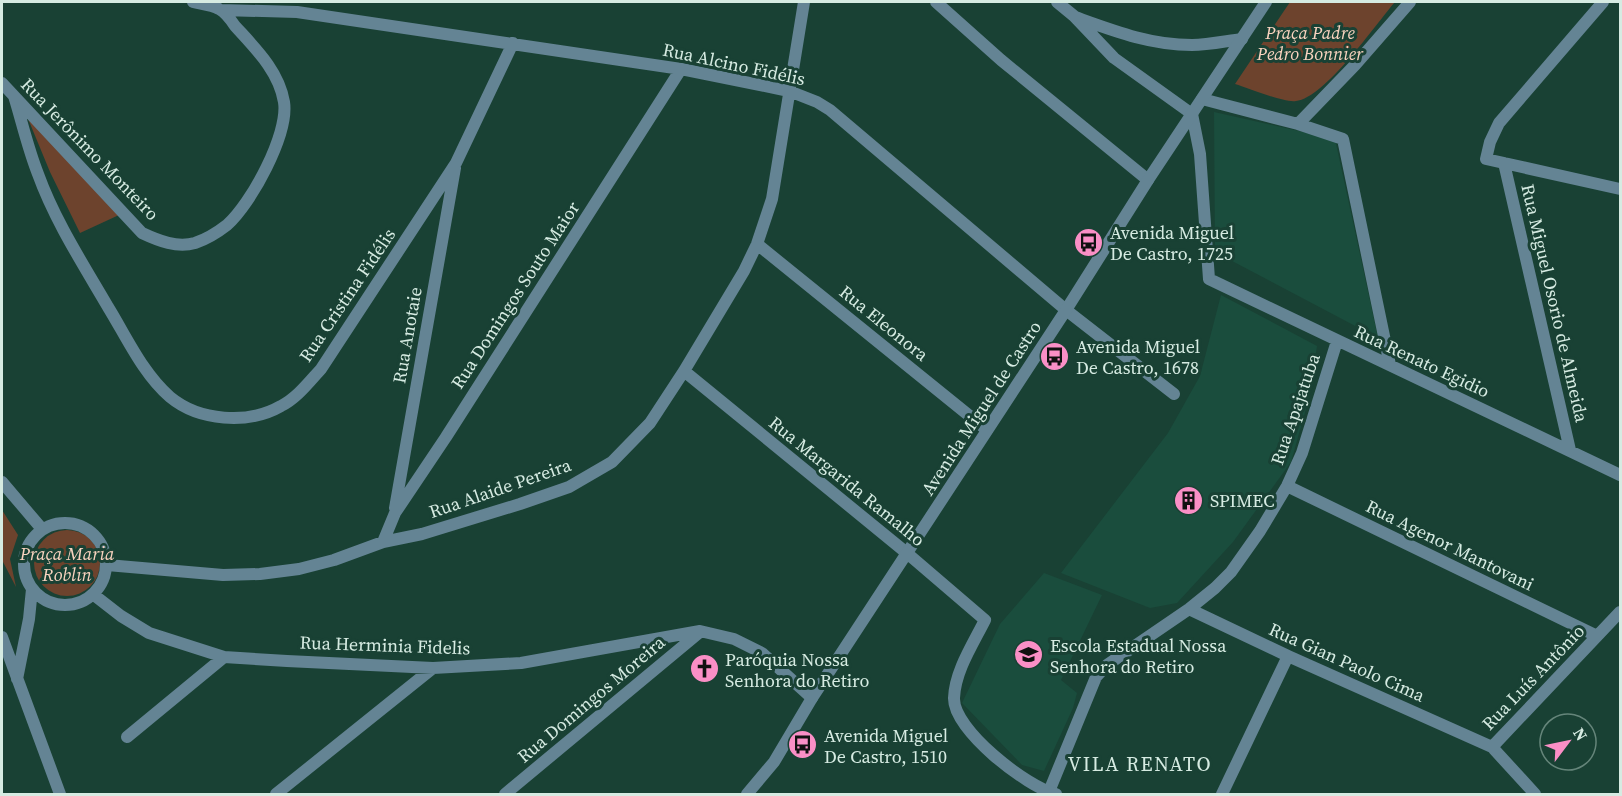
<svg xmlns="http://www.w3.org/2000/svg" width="1622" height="796" font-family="'Source Serif 4',serif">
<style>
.built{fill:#1a4d3d}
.green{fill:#6d432d}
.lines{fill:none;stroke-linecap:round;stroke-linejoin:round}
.minor{stroke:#648494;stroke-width:12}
.tertiary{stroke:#648494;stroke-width:12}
.labels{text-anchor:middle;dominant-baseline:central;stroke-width:6;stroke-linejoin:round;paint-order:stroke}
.park-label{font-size:18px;font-style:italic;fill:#f9d3bf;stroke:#194134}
.street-label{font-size:18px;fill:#d6ebe2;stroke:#194134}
.poi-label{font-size:18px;fill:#d6ebe2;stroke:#194134;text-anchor:start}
.neighbourhood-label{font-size:20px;letter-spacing:1.5px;fill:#d6ebe2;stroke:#194134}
</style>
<rect width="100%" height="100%" fill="#194134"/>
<path class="built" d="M 1214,112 L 1335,139 L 1378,338 L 1215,252 Z
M 1221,295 L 1317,346 L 1309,398 L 1291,462 L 1233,542 L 1177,603 L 1150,608 L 1061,573 L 1168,433 L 1200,376 Z
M 1044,573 L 1102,595 L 1061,680 L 1077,693 L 1073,708 L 1044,771 L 1022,765 L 962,703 L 1000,624 Z"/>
<path class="green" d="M 1290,2 L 1395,2 C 1375,25 1325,98 1296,101 C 1283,103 1249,88 1235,84 Z
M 24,109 L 119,215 L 80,233 L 50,172 Z
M 2,510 L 18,535 L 10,559 L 16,587 L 2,560 Z
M34 563a33 33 0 1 1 66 0a33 33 0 1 1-66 0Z"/>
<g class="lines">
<path class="minor" d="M 936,2 L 1001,60 L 1148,180
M 1057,2 L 1074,16 L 1114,58 L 1192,114 L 1200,154 L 1209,279 L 1620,475
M 1603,2 L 1499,123 L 1490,142 L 1486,159 L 1620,189
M 221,10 L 297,12 L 681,69 L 789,91 L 817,102 L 830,110 L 1066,310 L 1174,394
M 1075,17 C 1114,31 1150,45 1192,45 C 1208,45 1226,41 1242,39
M 2,83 L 142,233 C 159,241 177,248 195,243 C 207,239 218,232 227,225 C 251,204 289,134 284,102 C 279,71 255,48 235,26 C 231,20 225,12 219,9 C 212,5 201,4 193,2
M 14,96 C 22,122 28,149 38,174 C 55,221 83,264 108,307 C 126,336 143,374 170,397 C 199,421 248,425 281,406 C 297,398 309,382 321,369 L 456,163 L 513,43
M 1202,99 L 1298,124 L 1343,139 L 1390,365
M 1298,124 L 1355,65 L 1410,2
M 1504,163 L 1570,450
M 757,244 L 987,430
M 684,371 L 908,554
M 2,482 L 42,529
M 1287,486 L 1597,636
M 395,508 L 455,168
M24 564a41 41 0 1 1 82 0a41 41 0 1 1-82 0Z
M 383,542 L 395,513 L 446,437 L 681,69
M 107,565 L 223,575 L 260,574 L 299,569 L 334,560 L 383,542 L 422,534 L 520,504 L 569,487 L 612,462 L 650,423 L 684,371 L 744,271 L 757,244 L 772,199 L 804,2
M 94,595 L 121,616 L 149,633 L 224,657 L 287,661 L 433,668 L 521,663 L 700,631 L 734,639 L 762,653 L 812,698
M 1189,609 L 1288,656 L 1492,747 L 1535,794
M 2,637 L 60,794
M 17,679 L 29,619 L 32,589
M 127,737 L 224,657
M 1492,747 L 1620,612
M 276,794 L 433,668
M 505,794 L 700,632
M 1048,794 L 1096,677 L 1107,665 L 1189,609 L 1215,588 L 1231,572 L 1260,531 L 1287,486 L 1302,453 L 1337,341
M 1222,794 L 1288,656"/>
<path class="tertiary" d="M 908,554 L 985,620 C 973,644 955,671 954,698 C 953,730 1027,787 1056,794
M 747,794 L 774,762 L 812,698 L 1066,310 L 1148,180 L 1266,2"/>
</g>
<defs>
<symbol id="bus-disc" viewBox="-11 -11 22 22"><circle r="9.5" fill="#fa8fc6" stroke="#194134"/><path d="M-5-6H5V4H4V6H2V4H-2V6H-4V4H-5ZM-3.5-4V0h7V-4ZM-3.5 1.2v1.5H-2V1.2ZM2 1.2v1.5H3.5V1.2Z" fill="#111"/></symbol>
<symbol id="building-disc" viewBox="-11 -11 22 22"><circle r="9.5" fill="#fa8fc6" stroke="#194134"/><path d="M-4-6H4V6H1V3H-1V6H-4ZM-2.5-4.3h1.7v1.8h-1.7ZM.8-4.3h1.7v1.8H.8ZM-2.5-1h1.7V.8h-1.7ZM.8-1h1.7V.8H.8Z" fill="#111"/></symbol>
<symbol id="school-disc" viewBox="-11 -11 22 22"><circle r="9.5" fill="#fa8fc6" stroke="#194134"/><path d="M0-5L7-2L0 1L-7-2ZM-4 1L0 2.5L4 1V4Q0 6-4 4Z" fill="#111"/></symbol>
<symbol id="church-disc" viewBox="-11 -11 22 22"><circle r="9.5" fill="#fa8fc6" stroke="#194134"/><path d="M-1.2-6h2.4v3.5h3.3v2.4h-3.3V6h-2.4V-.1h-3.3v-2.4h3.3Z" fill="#111"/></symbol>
</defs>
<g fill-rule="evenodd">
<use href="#bus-disc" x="1072" y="226" width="33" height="33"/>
<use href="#bus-disc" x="1038" y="340" width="33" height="33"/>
<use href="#building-disc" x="1172" y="484" width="33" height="33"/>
<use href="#school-disc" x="1012" y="638" width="33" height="33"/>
<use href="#church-disc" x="688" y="652" width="33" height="33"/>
<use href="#bus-disc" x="786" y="728" width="33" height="33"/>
</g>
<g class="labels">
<g class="park-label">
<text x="1310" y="32">Praça Padre<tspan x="1310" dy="21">Pedro Bonnier</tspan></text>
<text x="67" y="553">Praça Maria<tspan x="67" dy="21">Roblin</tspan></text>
</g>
<g class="street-label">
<text transform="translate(734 64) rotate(12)">Rua Alcino Fidélis</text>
<text transform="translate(90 149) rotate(46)">Rua Jerônimo Monteiro</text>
<text transform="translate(347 295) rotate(-56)">Rua Cristina Fidélis</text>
<text transform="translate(515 295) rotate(-57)">Rua Domingos Souto Maior</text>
<text transform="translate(1555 303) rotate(77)">Rua Miguel Osorio de Almeida</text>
<text transform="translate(884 323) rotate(39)">Rua Eleonora</text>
<text transform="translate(407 335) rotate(-80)">Rua Anotaie</text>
<text transform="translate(1422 361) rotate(25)">Rua Renato Egidio</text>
<text transform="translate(981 408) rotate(-57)">Avenida Miguel de Castro</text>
<text transform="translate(1295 409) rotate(-71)">Rua Apajatuba</text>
<text transform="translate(847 481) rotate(39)">Rua Margarida Ramalho</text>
<text transform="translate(500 488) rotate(-19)">Rua Alaide Pereira</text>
<text transform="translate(1450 545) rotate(26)">Rua Agenor Mantovani</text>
<text transform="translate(385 645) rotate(2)">Rua Herminia Fidelis</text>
<text transform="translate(1347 662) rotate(24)">Rua Gian Paolo Cima</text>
<text transform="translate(1533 677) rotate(-46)">Rua Luís Antônio</text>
<text transform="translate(591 699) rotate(-40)">Rua Domingos Moreira</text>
</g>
<g class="poi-label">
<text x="1110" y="232">Avenida Miguel<tspan x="1110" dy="21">De Castro, 1725</tspan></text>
<text x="1076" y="346">Avenida Miguel<tspan x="1076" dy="21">De Castro, 1678</tspan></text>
<text x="1210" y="500">SPIMEC</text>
<text x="1050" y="645">Escola Estadual Nossa<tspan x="1050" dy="21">Senhora do Retiro</tspan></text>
<text x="725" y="659">Paróquia Nossa<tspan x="725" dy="21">Senhora do Retiro</tspan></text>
<text x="824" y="735">Avenida Miguel<tspan x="824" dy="21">De Castro, 1510</tspan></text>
</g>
<g class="neighbourhood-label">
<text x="1140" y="764">VILA RENATO</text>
</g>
</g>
<rect width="1622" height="796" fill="none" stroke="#d6ebe2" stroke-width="6"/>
<g transform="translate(1568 742) rotate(58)"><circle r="28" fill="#194134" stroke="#65857a" stroke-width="1.5"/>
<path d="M0-4.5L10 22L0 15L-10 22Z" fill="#fa8fc6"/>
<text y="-9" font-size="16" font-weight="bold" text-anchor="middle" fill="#d6ebe2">N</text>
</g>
</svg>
